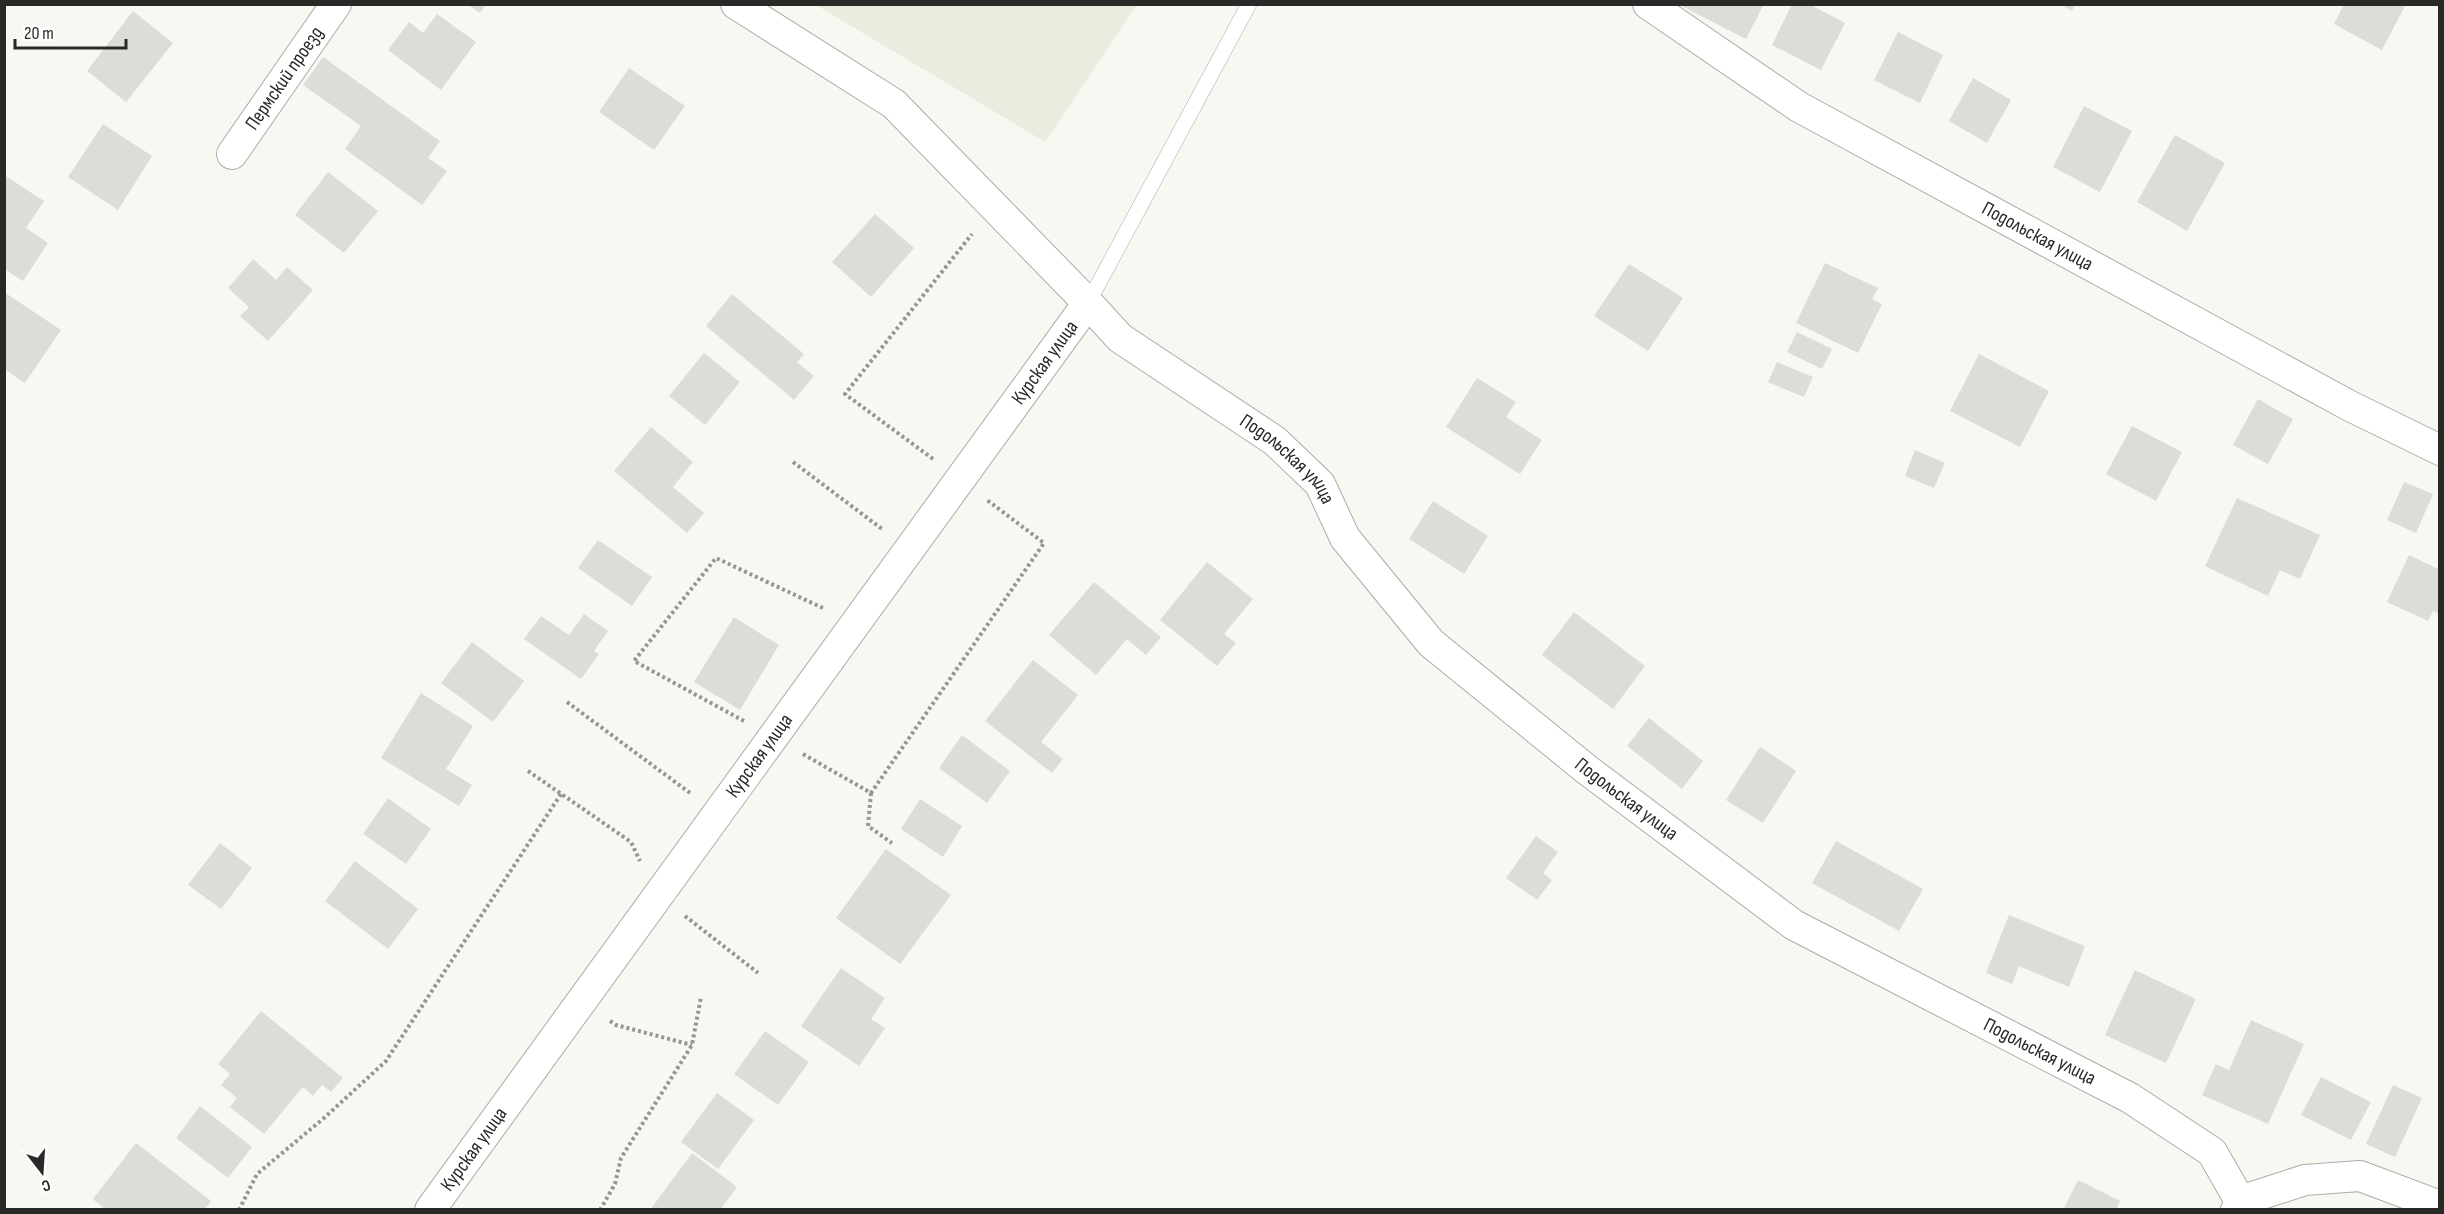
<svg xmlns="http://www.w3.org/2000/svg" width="2444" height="1214" font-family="'Sofia Sans Condensed',sans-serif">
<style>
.built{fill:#e9ede0}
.building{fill:#dcddd8}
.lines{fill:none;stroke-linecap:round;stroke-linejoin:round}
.service-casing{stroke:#abada8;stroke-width:16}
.minor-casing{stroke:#abada8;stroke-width:32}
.path{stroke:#959692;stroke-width:4;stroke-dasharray:3 3;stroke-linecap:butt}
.service{stroke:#fff;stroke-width:15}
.minor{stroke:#fff;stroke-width:30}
.labels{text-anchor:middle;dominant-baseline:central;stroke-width:5;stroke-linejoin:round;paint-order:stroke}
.street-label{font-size:20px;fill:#292a28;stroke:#fff}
</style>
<rect width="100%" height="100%" fill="#f6f8f2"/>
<path class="built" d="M 816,5 L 1137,5 L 1045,142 Z"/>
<path class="building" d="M 467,4 L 486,4 L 480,13 Z
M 1678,4 L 1764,4 L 1746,39 Z
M 1792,4 L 1809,4 L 1845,23 L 1821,70 L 1772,45 Z
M 2060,4 L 2075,4 L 2072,11 Z
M 2344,4 L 2406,4 L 2382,50 L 2334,24 Z
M 133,11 L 173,43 L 126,102 L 87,71 Z
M 437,14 L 476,42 L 441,90 L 388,50 L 409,22 L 423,33 Z
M 1898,32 L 1943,55 L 1920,103 L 1874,80 Z
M 323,57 L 440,141 L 428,158 L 447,171 L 422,205 L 345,149 L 361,126 L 303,85 Z
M 629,68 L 685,106 L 654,150 L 599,112 Z
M 1973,78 L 2011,100 L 1987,143 L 1949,121 Z
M 2084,106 L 2132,131 L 2100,192 L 2053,167 Z
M 103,124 L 152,156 L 118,210 L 68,177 Z
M 2175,135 L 2225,163 L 2187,231 L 2137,202 Z
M 328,172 L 378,211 L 344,253 L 295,215 Z
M 4,175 L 44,201 L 26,228 L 48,243 L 23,281 L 4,269 Z
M 875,214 L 914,248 L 871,297 L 832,262 Z
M 253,259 L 276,280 L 287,267 L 313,290 L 268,341 L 240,316 L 249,307 L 228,288 Z
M 1825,263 L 1878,288 L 1872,299 L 1882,304 L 1858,353 L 1796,323 Z
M 1629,264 L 1683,298 L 1648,351 L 1594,316 Z
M 4,292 L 61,330 L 25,383 L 4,369 Z
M 732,294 L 804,354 L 797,362 L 814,376 L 794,400 L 706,326 Z
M 1797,332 L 1832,349 L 1822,369 L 1787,352 Z
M 704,353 L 740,382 L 705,425 L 669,396 Z
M 1979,354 L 2049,391 L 2020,447 L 1950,411 Z
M 1777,362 L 1813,377 L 1804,397 L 1768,382 Z
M 1477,378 L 1516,402 L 1506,417 L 1542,440 L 1520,474 L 1446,427 Z
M 2258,399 L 2293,419 L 2268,464 L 2233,445 Z
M 2132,426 L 2182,452 L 2156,501 L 2106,474 Z
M 651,427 L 693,462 L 673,487 L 704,513 L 687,533 L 614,471 Z
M 1915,450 L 1945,463 L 1934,488 L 1905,476 Z
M 2404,482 L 2433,494 L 2416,533 L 2387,520 Z
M 2237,498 L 2320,535 L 2300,579 L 2280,570 L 2268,596 L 2205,566 Z
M 1433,501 L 1488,536 L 1464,574 L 1409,539 Z
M 598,540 L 652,577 L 632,606 L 578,568 Z
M 2409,555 L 2440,570 L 2440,614 L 2433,611 L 2428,621 L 2387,602 Z
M 1207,562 L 1253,599 L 1224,634 L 1236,643 L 1217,666 L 1160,620 Z
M 1094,582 L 1161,637 L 1146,655 L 1127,639 L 1096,675 L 1049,635 Z
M 1574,612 L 1645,666 L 1613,709 L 1542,655 Z
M 584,614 L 608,631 L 594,651 L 599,654 L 581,679 L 524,639 L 541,616 L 569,635 Z
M 734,617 L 779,645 L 740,710 L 694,682 Z
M 472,642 L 524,681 L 493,722 L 441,683 Z
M 1033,660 L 1078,695 L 1041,742 L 1063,759 L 1052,773 L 985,721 Z
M 421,693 L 473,726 L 446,769 L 472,785 L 459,806 L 381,758 Z
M 1649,718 L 1703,761 L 1682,789 L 1627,746 Z
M 962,735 L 1010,771 L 987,803 L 939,768 Z
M 1760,747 L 1796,771 L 1763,823 L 1726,800 Z
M 388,798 L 431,829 L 406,864 L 363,834 Z
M 920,799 L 962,826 L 943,857 L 901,829 Z
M 1536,836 L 1558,852 L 1543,873 L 1552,880 L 1537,900 L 1506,878 Z
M 1836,841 L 1923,889 L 1899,931 L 1812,883 Z
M 220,843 L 252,868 L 221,909 L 188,885 Z
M 886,849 L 951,895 L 900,964 L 836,918 Z
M 355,861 L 418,909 L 388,949 L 325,901 Z
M 2009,915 L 2085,946 L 2069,987 L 2019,966 L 2012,984 L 1986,973 Z
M 841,968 L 885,998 L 871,1019 L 885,1028 L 859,1066 L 801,1026 Z
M 2135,970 L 2196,999 L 2166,1063 L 2105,1035 Z
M 261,1011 L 343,1078 L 331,1092 L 322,1085 L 313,1096 L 303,1087 L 264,1134 L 230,1107 L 237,1098 L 221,1085 L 230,1074 L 218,1064 Z
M 2251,1020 L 2304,1044 L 2268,1124 L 2202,1095 L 2216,1064 L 2229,1070 Z
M 765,1031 L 809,1062 L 778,1105 L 734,1074 Z
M 2321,1077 L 2371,1102 L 2351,1140 L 2301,1115 Z
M 2393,1085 L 2422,1098 L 2395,1157 L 2366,1144 Z
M 717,1093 L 754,1120 L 718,1169 L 681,1142 Z
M 200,1106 L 252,1147 L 228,1178 L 176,1138 Z
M 136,1143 L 211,1201 L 204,1210 L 106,1210 L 93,1199 Z
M 692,1153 L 737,1187 L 720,1210 L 650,1210 Z
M 2078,1180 L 2120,1201 L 2116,1210 L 2063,1210 Z"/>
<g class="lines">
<defs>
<path id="service" d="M 1088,303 L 1249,4"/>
<g id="minor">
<path id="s1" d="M 736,4 L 894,104 L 1088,303 L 1120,338 L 1275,441 L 1320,484 L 1345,538 L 1431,643 L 1586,769 L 1794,925 L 2130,1098 L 2212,1152 L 2240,1201"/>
<path id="s2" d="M 1648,4 L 1799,107 L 2350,406 L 2440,450"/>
<path id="s3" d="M 232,154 L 336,4"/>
<path id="s4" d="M 430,1210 L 1088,303"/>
<path d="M 2236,1210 L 2240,1201 L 2305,1180 L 2360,1176 L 2440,1206"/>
</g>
</defs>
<use href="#service" class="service-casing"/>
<use href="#minor" class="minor-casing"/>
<path class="path" d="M 933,459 L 845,394 L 972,234
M 793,462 L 882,529
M 567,702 L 690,793
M 744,721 L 634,661 L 716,558 L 825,609
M 803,754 L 871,793 L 1044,543 L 987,500
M 528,771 L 631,842 L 640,861
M 871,793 L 868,826 L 892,843
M 685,916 L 758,973
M 610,1021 L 616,1025 L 692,1045
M 239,1210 L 257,1174 L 324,1118 L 386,1061 L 561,794
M 600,1210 L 615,1184 L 621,1158 L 692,1045 L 701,997"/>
<use href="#service" class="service"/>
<use href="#minor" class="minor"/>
</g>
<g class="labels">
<g class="street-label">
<text stroke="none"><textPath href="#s3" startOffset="92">Пермский проезд</textPath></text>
<text stroke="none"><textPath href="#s2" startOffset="454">Подольская улица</textPath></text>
<text stroke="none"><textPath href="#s4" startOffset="1047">Курская улица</textPath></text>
<text stroke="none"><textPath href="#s1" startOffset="720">Подольская улица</textPath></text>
<text stroke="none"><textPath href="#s4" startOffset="561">Курская улица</textPath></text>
<text stroke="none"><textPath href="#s1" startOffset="1206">Подольская улица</textPath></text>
<text stroke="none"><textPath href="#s1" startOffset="1692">Подольская улица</textPath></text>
<text stroke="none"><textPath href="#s4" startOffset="75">Курская улица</textPath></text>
</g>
</g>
<rect width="2444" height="1214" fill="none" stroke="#292a28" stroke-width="12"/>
<g transform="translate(42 1172) rotate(163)" stroke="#ffffff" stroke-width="4.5" paint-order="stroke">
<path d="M0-4.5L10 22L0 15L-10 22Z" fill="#292a28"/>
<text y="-9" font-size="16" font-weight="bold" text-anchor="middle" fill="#292a28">С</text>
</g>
<path d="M15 39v9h111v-9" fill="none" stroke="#292a28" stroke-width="3"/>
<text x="24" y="39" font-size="18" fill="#292a28" stroke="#ffffff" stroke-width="4.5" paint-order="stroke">20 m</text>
</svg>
